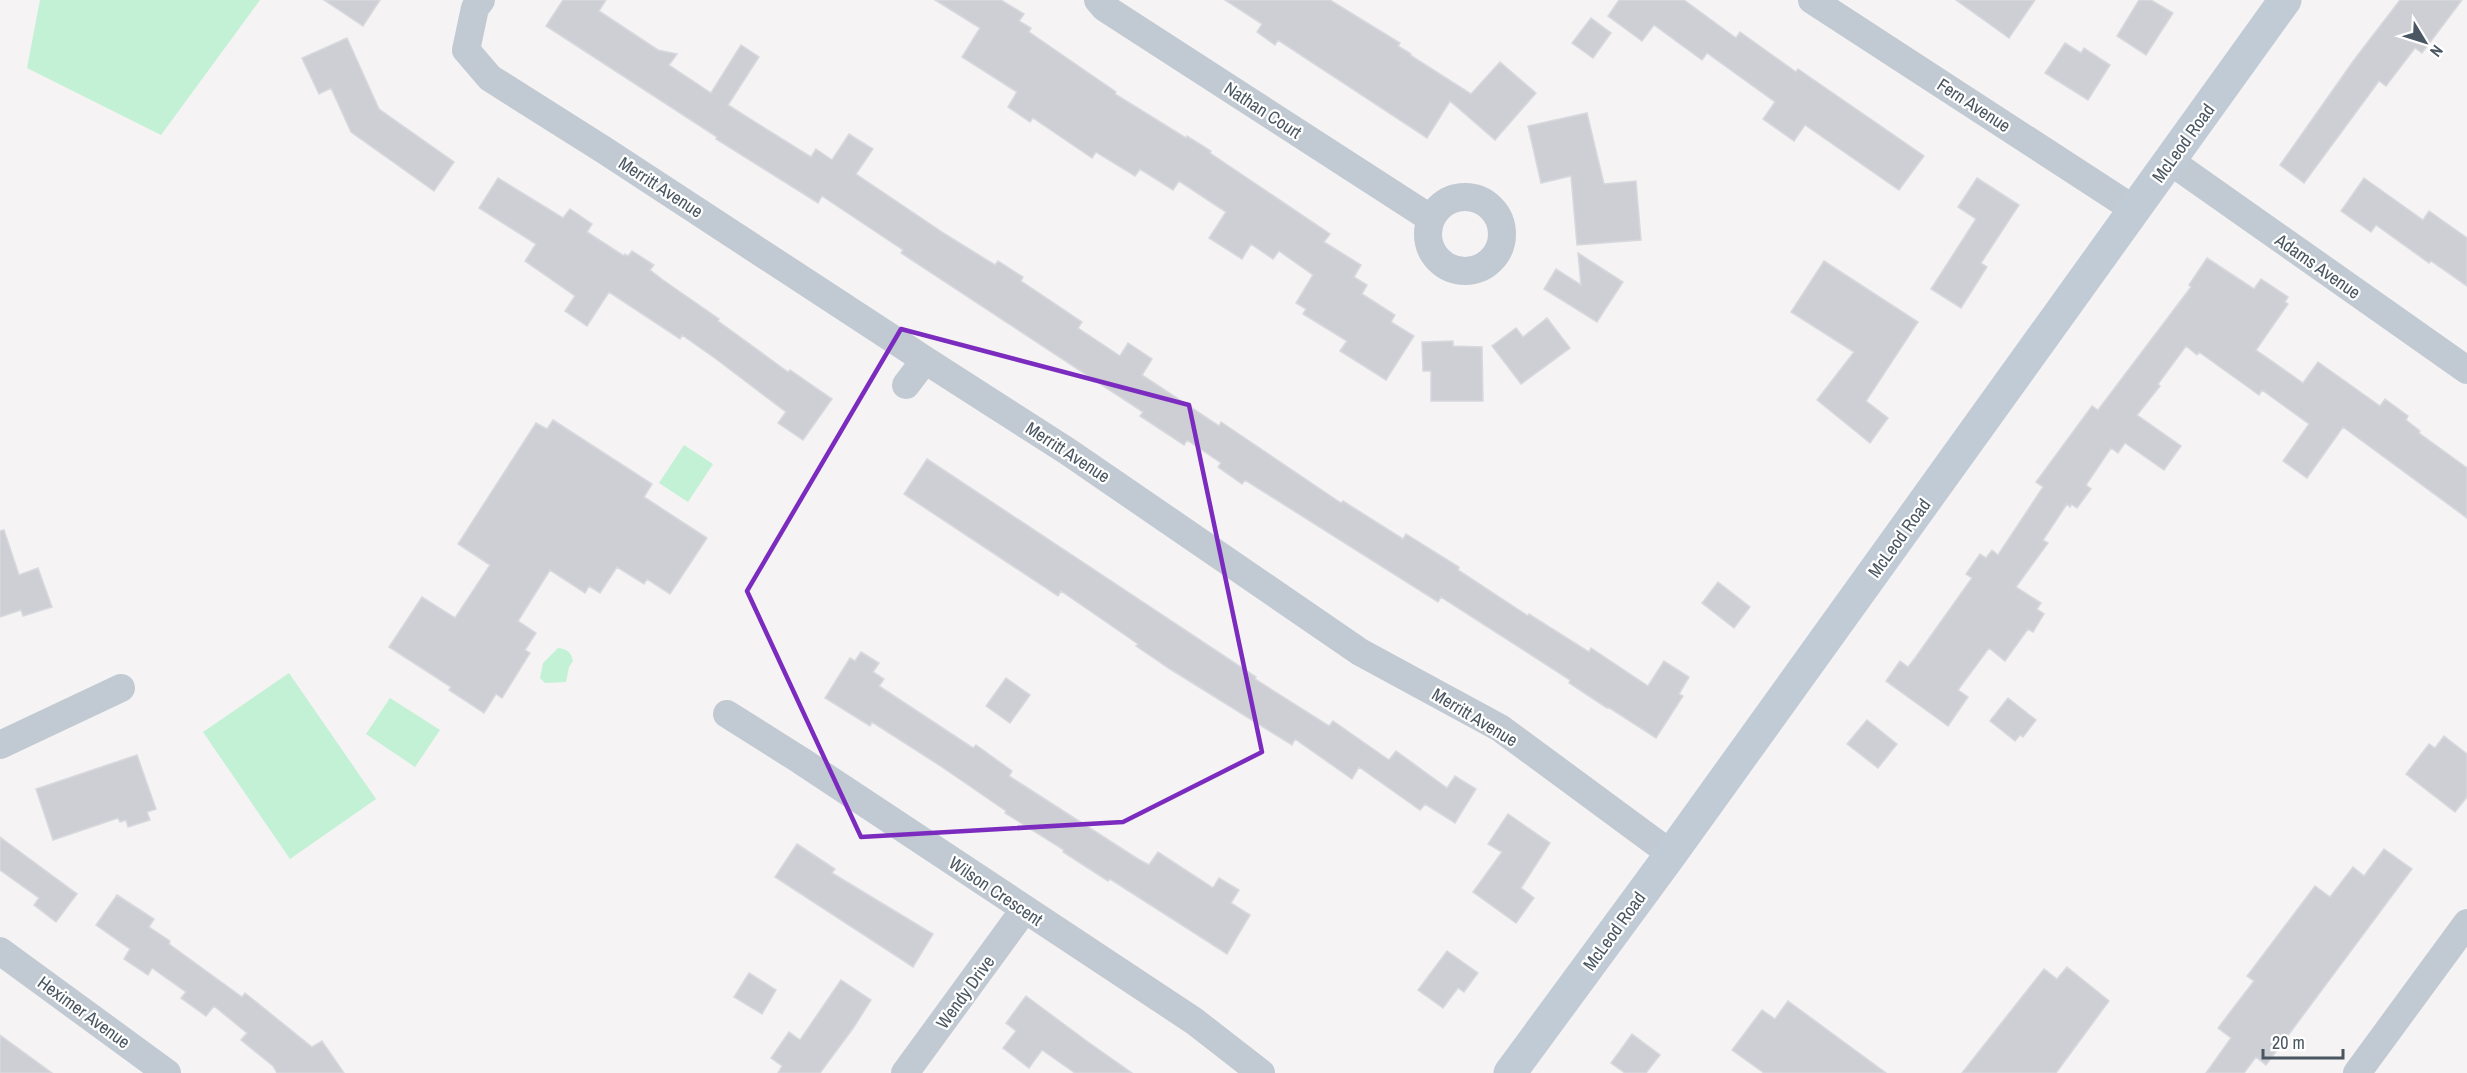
<svg xmlns="http://www.w3.org/2000/svg" width="2467" height="1073" font-family="'Archivo Narrow',sans-serif">
<style>
.green{fill:#c3f1d5}
.building{fill:#cdcfd5;stroke:#d7d9de;stroke-width:1.5}
.lines{fill:none;stroke-linecap:round;stroke-linejoin:round}
.street{stroke:#c1cad2;stroke-width:28}
.secondary{stroke:#c1cbd6;stroke-width:33}
.marked{fill:none;stroke:#7b2cbf;stroke-width:4.5;stroke-linejoin:round}
.labels{text-anchor:middle;dominant-baseline:central;stroke-width:4.5;stroke-linejoin:round;paint-order:stroke}
.street-label{font-size:18px;fill:#4a5661;stroke:#fff}
</style>
<rect width="100%" height="100%" fill="#f5f3f3"/>
<path class="green" d="M 40,0 L 260,0 L 161,135 L 27,68 Z
M 684,445 L 713,464 L 688,502 L 659,483 Z
M 558,648 C 567,649 571,652 573,661 L 569,667 L 566,682 L 545,683 L 540,678 L 543,663 Z
M 289,673 L 376,799 L 290,859 L 203,732 Z
M 390,698 L 440,730 L 415,767 L 366,734 Z"/>
<path class="building" d="M 324,0 L 380,0 L 363,26 Z
M 563,0 L 606,0 L 599,11 L 658,50 L 677,54 L 669,65 L 711,93 L 741,45 L 759,57 L 728,105 L 811,157 L 816,149 L 832,160 L 849,134 L 873,149 L 856,174 L 945,234 L 995,265 L 998,261 L 1023,277 L 1021,281 L 1082,322 L 1078,328 L 1120,356 L 1128,343 L 1152,359 L 1142,375 L 1219,426 L 1221,422 L 1341,503 L 1343,501 L 1403,539 L 1406,534 L 1459,567 L 1458,570 L 1528,616 L 1529,614 L 1589,652 L 1591,648 L 1648,686 L 1664,661 L 1689,677 L 1679,694 L 1683,696 L 1656,738 L 1608,707 L 1607,708 L 1569,683 L 1570,680 L 1441,597 L 1438,602 L 1245,480 L 1242,484 L 1218,467 L 1221,463 L 1187,440 L 1184,445 L 1140,416 L 1143,412 L 901,253 L 903,250 L 822,196 L 818,203 L 716,139 L 717,137 L 546,26 Z
M 935,0 L 1001,0 L 1024,14 L 1019,21 L 1031,28 L 1029,32 L 1116,92 L 1115,94 L 1186,138 L 1187,136 L 1211,151 L 1210,153 L 1330,234 L 1324,242 L 1361,265 L 1354,277 L 1367,285 L 1362,294 L 1395,315 L 1391,322 L 1414,336 L 1386,380 L 1340,351 L 1347,341 L 1303,314 L 1306,309 L 1296,303 L 1313,275 L 1279,251 L 1273,259 L 1251,244 L 1242,259 L 1209,238 L 1226,212 L 1179,181 L 1173,190 L 1140,169 L 1135,176 L 1096,152 L 1092,158 L 1033,118 L 1030,122 L 1008,107 L 1017,92 L 962,57 L 980,28 Z
M 1225,0 L 1330,0 L 1400,43 L 1398,46 L 1411,54 L 1410,55 L 1471,94 L 1500,62 L 1536,93 L 1495,140 L 1450,101 L 1427,138 L 1278,40 L 1275,45 L 1257,32 L 1262,24 Z
M 1619,0 L 1684,0 L 1736,38 L 1740,32 L 1796,72 L 1798,69 L 1924,156 L 1899,190 L 1805,125 L 1794,141 L 1763,119 L 1775,102 L 1707,53 L 1702,60 L 1654,25 L 1642,41 L 1608,16 Z
M 1956,0 L 2035,0 L 2009,38 Z
M 2139,0 L 2151,0 L 2173,13 L 2146,55 L 2117,36 Z
M 2400,0 L 2462,0 L 2422,53 L 2415,48 L 2386,86 L 2379,81 L 2304,183 L 2280,165 L 2354,60 Z
M 1591,18 L 1611,33 L 1593,58 L 1572,43 Z
M 347,38 L 379,109 L 454,162 L 434,191 L 351,132 L 331,88 L 319,94 L 302,58 Z
M 2065,43 L 2081,53 L 2084,48 L 2110,65 L 2088,100 L 2045,73 Z
M 1587,113 L 1604,184 L 1636,181 L 1641,240 L 1577,245 L 1571,176 L 1541,183 L 1528,126 Z
M 498,178 L 563,218 L 570,209 L 592,224 L 587,232 L 624,256 L 625,254 L 628,256 L 632,251 L 654,265 L 650,270 L 663,280 L 719,319 L 718,321 L 788,372 L 790,370 L 832,399 L 803,440 L 778,423 L 786,412 L 716,359 L 682,335 L 680,339 L 609,292 L 587,326 L 565,311 L 575,296 L 525,261 L 536,244 L 479,208 Z
M 1977,178 L 2019,205 L 1981,263 L 1987,267 L 1961,308 L 1931,289 L 1976,219 L 1958,207 Z
M 2364,178 L 2423,220 L 2429,211 L 2467,238 L 2467,286 L 2431,261 L 2429,263 L 2376,225 L 2371,232 L 2341,211 Z
M 1578,253 L 1623,282 L 1597,322 L 1544,289 L 1556,269 L 1581,285 Z
M 2207,258 L 2254,289 L 2261,279 L 2288,297 L 2285,302 L 2288,304 L 2256,350 L 2303,383 L 2318,362 L 2380,406 L 2385,399 L 2408,416 L 2406,420 L 2420,431 L 2419,433 L 2467,468 L 2467,518 L 2343,427 L 2307,478 L 2283,461 L 2309,424 L 2262,390 L 2259,395 L 2199,352 L 2197,355 L 2186,346 L 2158,384 L 2160,386 L 2137,415 L 2181,446 L 2164,470 L 2125,443 L 2118,453 L 2111,448 L 2086,485 L 2091,489 L 2077,508 L 2071,504 L 2070,507 L 2067,504 L 2043,540 L 2048,543 L 2016,587 L 2041,603 L 2037,609 L 2044,614 L 2033,632 L 2028,629 L 2005,661 L 1989,648 L 1958,690 L 1968,697 L 1948,726 L 1886,681 L 1900,661 L 1908,667 L 1915,658 L 1972,578 L 1966,574 L 1980,554 L 1986,558 L 1992,550 L 1998,555 L 2043,487 L 2036,482 L 2092,406 L 2098,410 L 2191,287 L 2189,285 Z
M 1824,261 L 1918,322 L 1866,401 L 1888,418 L 1870,443 L 1817,400 L 1854,352 L 1791,312 Z
M 1547,318 L 1570,348 L 1521,384 L 1492,346 L 1516,328 L 1523,337 Z
M 1453,341 L 1453,346 L 1482,347 L 1483,401 L 1431,401 L 1431,371 L 1423,371 L 1422,342 Z
M 553,420 L 652,484 L 644,497 L 707,538 L 670,594 L 647,579 L 644,584 L 617,567 L 600,593 L 589,586 L 585,593 L 550,570 L 518,621 L 536,633 L 525,650 L 530,653 L 502,698 L 496,694 L 484,713 L 449,690 L 451,687 L 389,647 L 422,597 L 455,618 L 490,565 L 458,544 L 536,423 L 547,429 Z
M 927,459 L 1256,677 L 1255,679 L 1329,726 L 1333,721 L 1389,760 L 1396,751 L 1447,788 L 1455,776 L 1476,789 L 1455,823 L 1425,804 L 1420,810 L 1359,767 L 1352,779 L 1295,739 L 1292,745 L 1170,669 L 1136,646 L 1138,644 L 1061,591 L 1058,596 L 904,494 Z
M 4,530 L 19,575 L 38,568 L 52,607 L 23,616 L 21,610 L 0,617 L 0,531 Z
M 1718,582 L 1750,607 L 1734,628 L 1702,603 Z
M 861,652 L 879,663 L 873,672 L 884,679 L 879,686 L 973,748 L 976,745 L 1012,771 L 1009,776 L 1138,859 L 1149,865 L 1158,852 L 1213,888 L 1219,878 L 1239,890 L 1231,903 L 1250,915 L 1227,954 L 1110,879 L 1108,881 L 1063,852 L 1064,850 L 1005,813 L 1006,811 L 939,765 L 872,722 L 870,726 L 825,698 L 850,658 L 855,661 Z
M 1006,678 L 1030,695 L 1010,723 L 986,706 Z
M 2008,698 L 2036,720 L 2023,737 L 2020,735 L 2015,741 L 1990,721 Z
M 1867,720 L 1897,744 L 1878,768 L 1847,744 Z
M 2444,736 L 2467,754 L 2467,797 L 2455,812 L 2406,774 L 2429,744 L 2435,748 Z
M 137,755 L 156,809 L 147,812 L 150,820 L 128,827 L 126,820 L 120,822 L 118,818 L 53,840 L 36,789 Z
M 1508,814 L 1550,843 L 1521,888 L 1534,898 L 1516,923 L 1473,892 L 1502,852 L 1488,844 Z
M 0,837 L 77,894 L 56,922 L 34,905 L 39,898 L 0,870 Z
M 797,844 L 835,869 L 832,873 L 933,934 L 913,967 L 775,877 Z
M 2384,849 L 2412,869 L 2266,1065 L 2256,1057 L 2244,1073 L 2206,1073 L 2231,1038 L 2218,1028 L 2254,981 L 2247,976 L 2315,886 L 2330,897 L 2353,867 L 2364,876 Z
M 117,895 L 154,919 L 149,927 L 170,941 L 169,944 L 242,997 L 245,993 L 312,1047 L 322,1041 L 344,1073 L 277,1073 L 273,1066 L 241,1040 L 247,1033 L 214,1006 L 206,1016 L 181,998 L 186,992 L 152,968 L 148,975 L 124,959 L 130,949 L 96,925 Z
M 1447,951 L 1478,973 L 1464,992 L 1458,988 L 1443,1008 L 1418,990 Z
M 2067,967 L 2109,1001 L 2056,1073 L 1962,1073 L 2044,969 L 2057,979 Z
M 749,973 L 776,990 L 762,1014 L 734,997 Z
M 841,980 L 871,1000 L 854,1027 L 820,1073 L 778,1073 L 782,1066 L 771,1058 L 789,1032 L 800,1040 Z
M 1026,996 L 1088,1042 L 1132,1073 L 1075,1073 L 1042,1050 L 1029,1068 L 1003,1048 L 1016,1031 L 1006,1023 Z
M 1788,1001 L 1886,1073 L 1764,1073 L 1732,1050 L 1762,1010 L 1775,1019 Z
M 1632,1034 L 1660,1055 L 1646,1073 L 1625,1073 L 1611,1063 Z
M 0,1035 L 52,1073 L 0,1073 Z"/>
<g class="lines">
<path class="street" d="M 481,0 L 475,8 L 466,50 L 490,78 L 604,150 L 925,360 L 1067,451 L 1360,652 L 1500,728 L 1671,854
M 1098,0 L 1105,8 L 1430,218
M 1812,0 L 2135,210
M 2170,161 L 2467,370
M1428 234a37 37 0 1 1 74 0a37 37 0 1 1-74 0Z
M 906,385 L 925,360
M 727,714 L 800,760 L 1194,1021 L 1261,1073
M 0,745 L 121,688
M 0,951 L 167,1073
M 905,1073 L 1024,910
M 2357,1073 L 2467,923"/>
<path class="secondary" d="M 1510,1073 L 1671,854 L 2285,0"/>
</g>
<path class="marked" d="M 901,329 L 1189,405 L 1262,752 L 1123,822 L 861,837 L 747,591 Z"/>
<g class="labels">
<g class="street-label">
<text transform="translate(1974 105) rotate(33)">Fern Avenue</text>
<text transform="translate(1263 110) rotate(33)">Nathan Court</text>
<text transform="translate(2183 143) rotate(-54)">McLeod Road</text>
<text transform="translate(661 187) rotate(33)">Merritt Avenue</text>
<text transform="translate(2318 266) rotate(35)">Adams Avenue</text>
<text transform="translate(1068 452) rotate(33)">Merritt Avenue</text>
<text transform="translate(1899 538) rotate(-54)">McLeod Road</text>
<text transform="translate(1475 717) rotate(31)">Merritt Avenue</text>
<text transform="translate(996 891) rotate(34)">Wilson Crescent</text>
<text transform="translate(1614 931) rotate(-54)">McLeod Road</text>
<text transform="translate(965 992) rotate(-54)">Wendy Drive</text>
<text transform="translate(84 1012) rotate(36)">Heximer Avenue</text>
</g>
</g>
<g transform="translate(2425 42) rotate(128)" stroke="#ffffff" stroke-width="4.5" paint-order="stroke">
<path d="M0-4.5L10 22L0 15L-10 22Z" fill="#4a5661"/>
<text y="-9" font-size="16" font-weight="bold" text-anchor="middle" fill="#4a5661">N</text>
</g>
<path d="M2263 1049v9h80v-9" fill="none" stroke="#4a5661" stroke-width="3"/>
<text x="2272" y="1049" font-size="18" fill="#4a5661" stroke="#ffffff" stroke-width="4.5" paint-order="stroke">20 m</text>
</svg>
